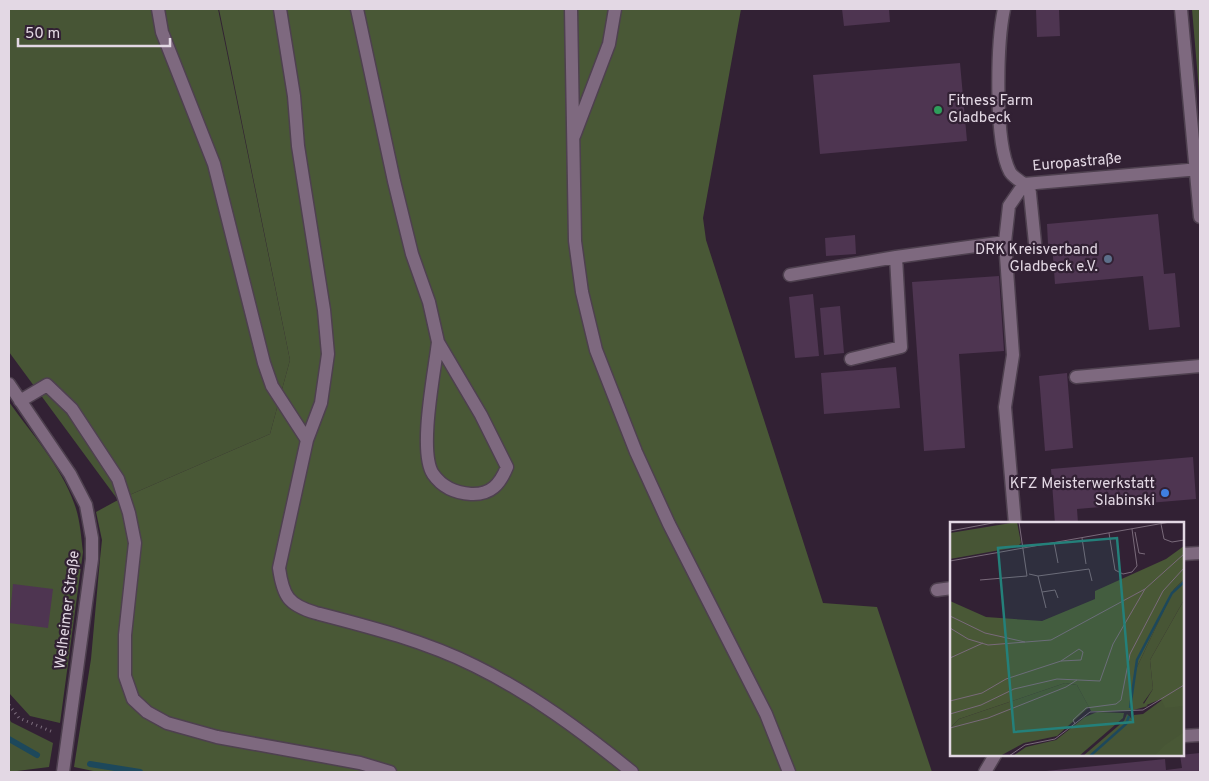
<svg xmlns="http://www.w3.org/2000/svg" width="1209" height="781" font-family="Overpass,sans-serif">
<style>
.green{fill:#475535}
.forest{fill:#495836}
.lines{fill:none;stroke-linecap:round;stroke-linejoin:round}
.stream{stroke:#1d485b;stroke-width:6}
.building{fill:#4e3551}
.minor-casing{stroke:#4e404f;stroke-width:15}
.path{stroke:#7d6e7e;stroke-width:3;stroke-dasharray:1 4;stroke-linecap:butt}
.minor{stroke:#7e697f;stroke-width:12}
.leisure-dot{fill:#2e9e5b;stroke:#322134;stroke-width:2}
.service-dot{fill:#5c6f8a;stroke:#322134;stroke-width:2}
.shop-dot{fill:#3f7fe0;stroke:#322134;stroke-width:2}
.labels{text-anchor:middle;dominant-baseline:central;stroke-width:4.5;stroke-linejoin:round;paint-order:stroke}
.poi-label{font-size:15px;fill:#e3d8e4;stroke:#322134;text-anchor:end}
.street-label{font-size:15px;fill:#e3d8e4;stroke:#322134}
.inset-river{fill:none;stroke:#1d485b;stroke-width:2.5}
.inset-road{fill:none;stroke:#796a7a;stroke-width:1}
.view{fill:#24807a;fill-opacity:0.15;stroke:#24807a;stroke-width:2.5}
.inset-edge{fill:none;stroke:#e3d8e4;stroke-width:2.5}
</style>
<rect width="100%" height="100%" fill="#322134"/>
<path class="green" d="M 9,9 L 218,9 L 290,360 L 270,434 L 118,500 L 9,352 Z
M 1192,9 L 1200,9 L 1200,103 Z
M 9,402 C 31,433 61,466 74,503 C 80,518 81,536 83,552 L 60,723 L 30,716 L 9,693 Z
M 9,718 L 11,722 L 53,743 L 49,767 L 9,772 Z"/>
<path class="forest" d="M 219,9 L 741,9 L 703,218 L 706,240 L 823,603 L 877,607 L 932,772 L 98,772 L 74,767 L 91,659 L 100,559 L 102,540 L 96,512 L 118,500 L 270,434 L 290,360 Z"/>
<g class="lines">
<path class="stream" d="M 9,739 L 37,755
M 90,764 L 140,772"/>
</g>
<path class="building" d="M 842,9 L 889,9 L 890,22 L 844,26 Z
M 1036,9 L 1059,9 L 1060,36 L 1037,37 Z
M 960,63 L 967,141 L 820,154 L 813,75 Z
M 1158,214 L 1164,274 L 1175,273 L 1180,327 L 1149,330 L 1143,276 L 1055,284 L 1052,244 L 1048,244 L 1047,224 Z
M 855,235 L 856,254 L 826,256 L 825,238 Z
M 999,276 L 1004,351 L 959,354 L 965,448 L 924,451 L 912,282 Z
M 813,294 L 819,356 L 795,358 L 789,297 Z
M 840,306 L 844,353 L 824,355 L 820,308 Z
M 896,367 L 900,408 L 824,414 L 821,373 Z
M 1067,373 L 1073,448 L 1045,451 L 1039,376 Z
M 1193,457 L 1196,499 L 1077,509 L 1078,523 L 1055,524 L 1051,469 Z
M 13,584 L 53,589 L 48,628 L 9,623 Z
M 1200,753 L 1200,772 L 1036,772 L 1165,759 L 1166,770 L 1182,768 L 1180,755 Z"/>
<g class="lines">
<defs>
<path id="minor" d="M 158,9 L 162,32 L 214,164 L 264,363 L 272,386 L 307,440
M 280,9 L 294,96 L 298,146 L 324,310 L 328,354 L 321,403 L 307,440 L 279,568 C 283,596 288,605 316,613 C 370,627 425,641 475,666 C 532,694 583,732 632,772
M 357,9 L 394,181 L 412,254 L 429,302 L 438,342 L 481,415 L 507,467 C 500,484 491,495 471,494 C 455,493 442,487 433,474 C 418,451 435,370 438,342
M 571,9 L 575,241 L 582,292 L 596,350 L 636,452 L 669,524 L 766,714 L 789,772
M 1004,9 C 997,42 994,142 1010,172 C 1013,177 1020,181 1024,184 L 1200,169
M 1181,9 L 1200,217
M 574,136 L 609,44 L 615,9
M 1029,184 L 1035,243
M 790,275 L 896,257
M 851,359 L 901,347 L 896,257 L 1005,242
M 1076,377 L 1200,366
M 9,384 L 70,474 L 86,505 L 92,538 L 92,559 L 63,772
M 20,401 L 47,385 L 72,409 L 118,479 L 129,513 L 135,543 L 125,635 L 125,676 L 133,699 L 147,712 L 167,723 L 217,737 L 360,763 L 390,772
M 1015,524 L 1005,407 L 1013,355 L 1005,242 L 1009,206 L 1024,184
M 1183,554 L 1200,553
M 937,590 L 952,588
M 1183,736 L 1200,735
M 985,772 L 995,755"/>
</defs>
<use href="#minor" class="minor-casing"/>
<path class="path" d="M 9,705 L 19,718 L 53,732"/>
<use href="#minor" class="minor"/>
</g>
<circle class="leisure-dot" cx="938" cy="110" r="5"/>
<circle class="service-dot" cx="1108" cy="259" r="5"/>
<circle class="shop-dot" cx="1165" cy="493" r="5"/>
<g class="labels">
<g class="poi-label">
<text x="948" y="101" text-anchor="start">Fitness Farm<tspan x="948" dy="17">Gladbeck</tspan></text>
<text x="1098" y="250">DRK Kreisverband<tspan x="1098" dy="17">Gladbeck e.V.</tspan></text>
<text x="1155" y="484">KFZ Meisterwerkstatt<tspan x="1155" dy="17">Slabinski</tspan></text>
</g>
<g class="street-label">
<text transform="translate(1077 163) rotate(-5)">Europastraße</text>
<text transform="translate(68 610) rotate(-83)">Welheimer Straße</text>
</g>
</g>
<g transform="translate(950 522)">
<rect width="234" height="234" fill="#322134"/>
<path d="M 67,0 L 71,21 L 67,25 L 0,37 L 0,11 ZM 234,57 L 234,78 L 200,138 L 203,167 L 193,181 L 198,184 L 180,189 L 186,147 L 224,67 ZM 115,161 L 127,163 L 139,185 L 107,214 L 74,221 L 50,234 L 0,234 L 0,206 L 9,197 ZM 234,168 L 234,229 L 229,234 L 133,234 L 174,199 L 177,192 L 183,198 L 184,193 L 193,192 L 212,178 L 213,180 ZM 147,190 L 174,191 L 173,196 L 129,234 L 63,234 L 76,225 L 106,218 L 135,195 Z" fill="#475535"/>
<path d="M 234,24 L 234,57 L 224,67 L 186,147 L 180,189 L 141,189 L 127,163 L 115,161 L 9,197 L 0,206 L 0,79 L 36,95 L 92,99 L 145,77 L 145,69 L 216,37 ZM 234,78 L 234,184 L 215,186 L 211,177 L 192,185 L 203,167 L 200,138 ZM 234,210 L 234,234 L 204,234 L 215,223 Z" fill="#495836"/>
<path class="inset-river" d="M 180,186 L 187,138 L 222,71 L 234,60M 140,234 L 176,202 L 179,194"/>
<path class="inset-road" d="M 211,2 L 214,17 L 222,20 L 234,18M 0,9 L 48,0M 185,10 L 189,31 L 195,32M 159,11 L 165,48 L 173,52 L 182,50 L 187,44 L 182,7M 132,16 L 136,42M 104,20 L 108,41M 0,39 L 220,0M 79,52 L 88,54 L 139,47 L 142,59M 88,54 L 92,70 L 105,68 L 108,76M 30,58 L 77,54 L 69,0M 92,70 L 96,86M 0,94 L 35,111 L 75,120M 0,106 L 18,117 L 38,123 L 101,118 L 195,67 L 234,32M 0,136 L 33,121M 0,179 L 32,171 L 56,157 L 111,139 L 129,127 L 133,130 L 131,138 L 111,139M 0,192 L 31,183 L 64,167 L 107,157 L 150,159 L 163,122 L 195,67M 125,202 L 123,198 L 136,186 L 166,182 L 171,178 L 180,132 L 213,69 L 234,46M 0,206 L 38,196 L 116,165 L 127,158M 59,234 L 75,223 L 105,217 L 140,190 L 193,188 L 234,163"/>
<path class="view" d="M 167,16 L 183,200 L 64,210 L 48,26 Z"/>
<rect width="234" height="234" class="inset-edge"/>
</g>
<rect width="1209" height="781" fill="none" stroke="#e3d8e4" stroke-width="20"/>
<path d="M18 38v8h152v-8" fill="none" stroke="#e3d8e4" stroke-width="2.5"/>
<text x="25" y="38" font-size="15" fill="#e3d8e4" stroke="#322134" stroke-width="4" paint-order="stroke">50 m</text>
</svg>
